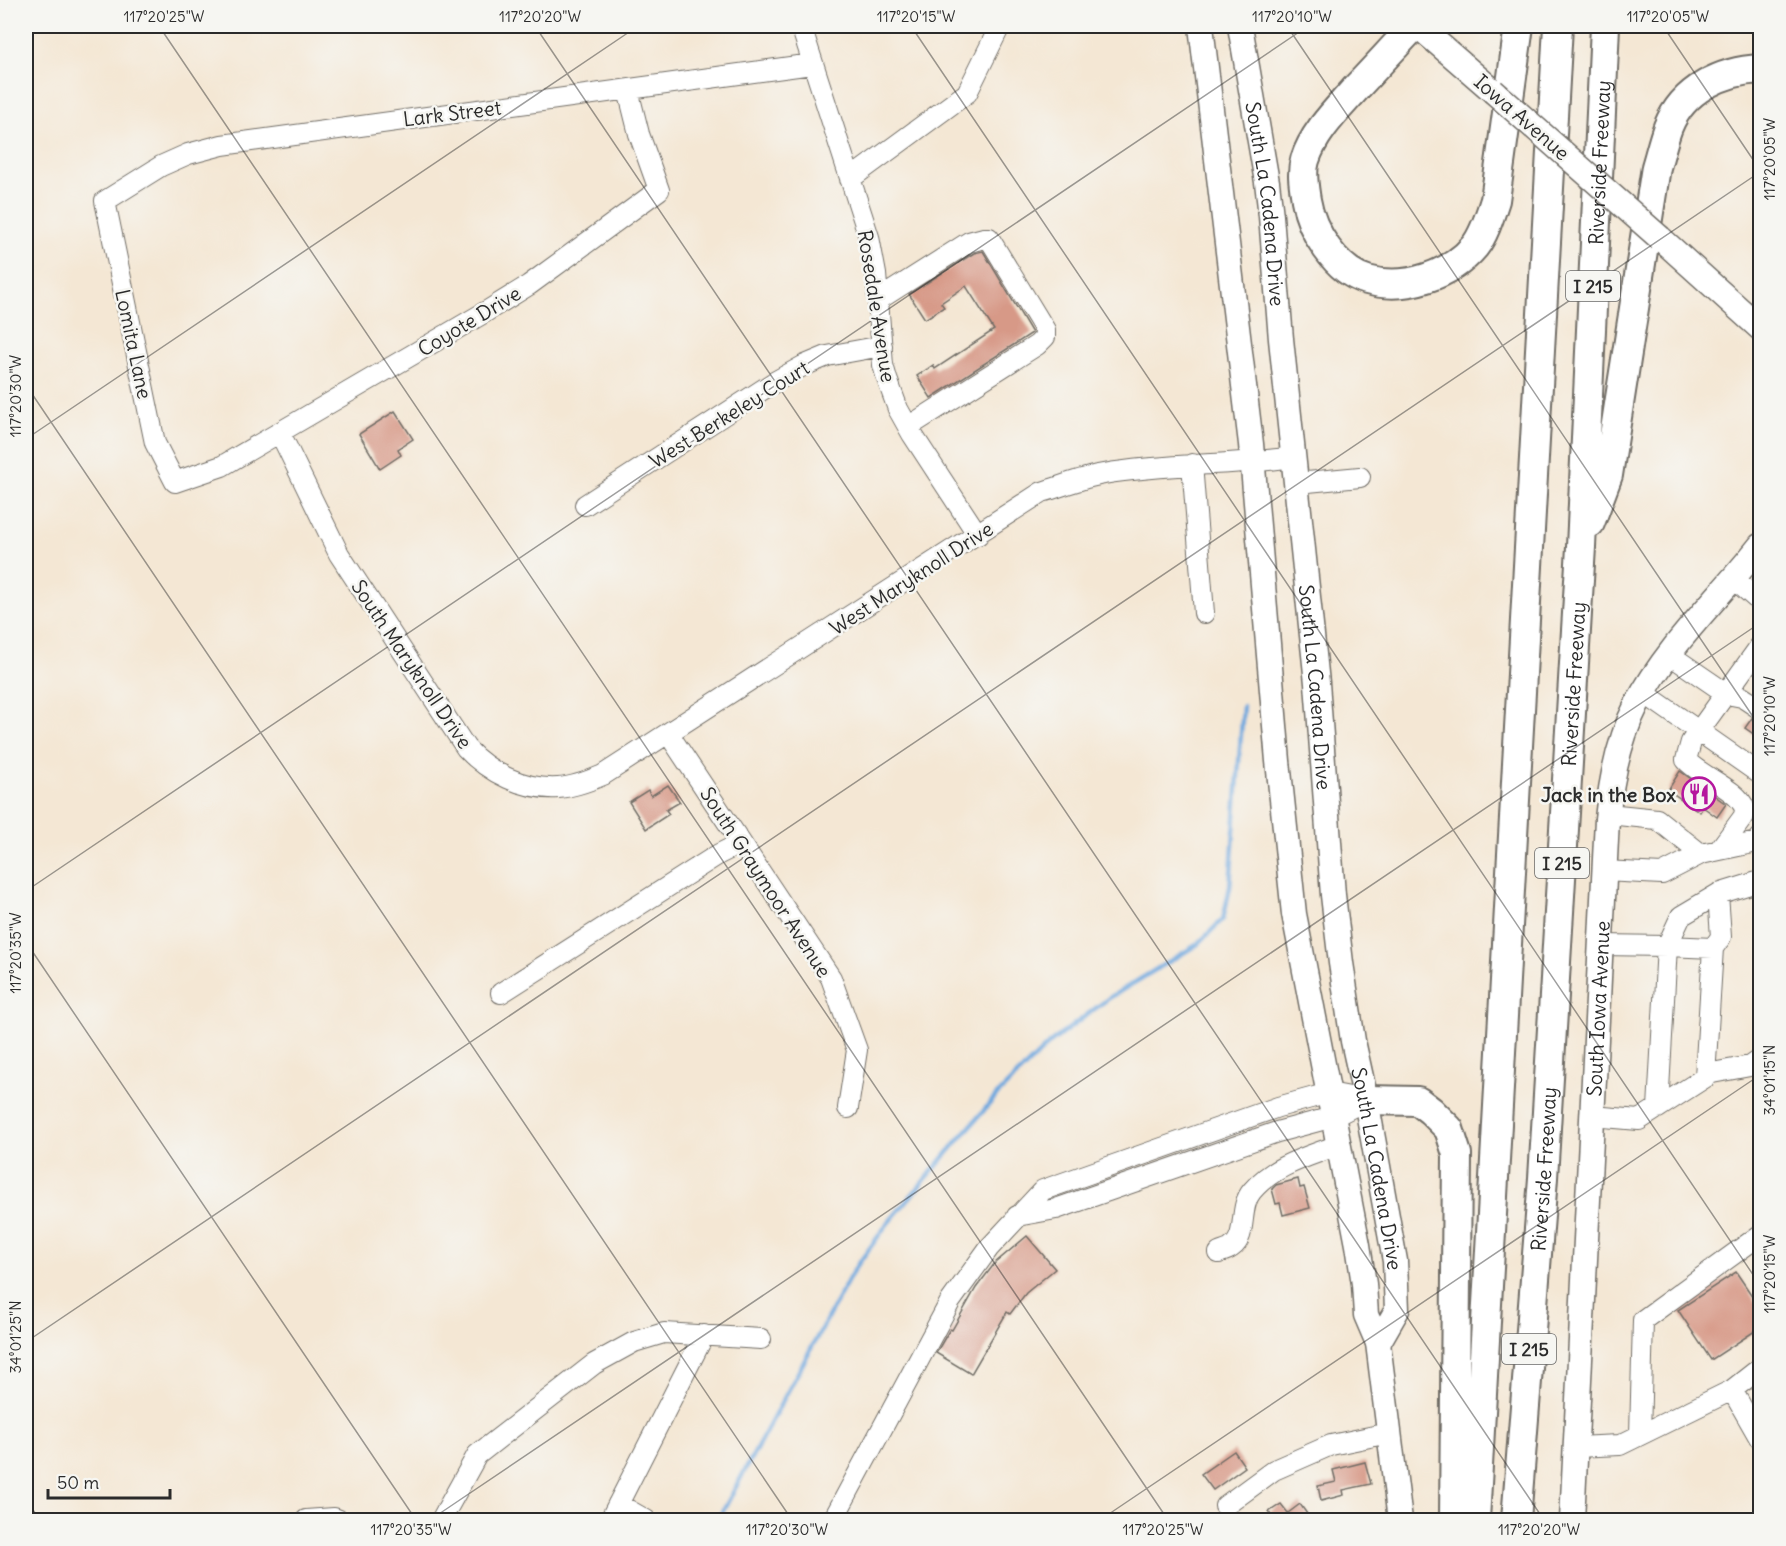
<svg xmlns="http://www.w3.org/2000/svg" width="1786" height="1546" font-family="Delius,sans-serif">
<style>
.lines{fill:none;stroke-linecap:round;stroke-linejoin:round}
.stream{stroke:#6fa8de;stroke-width:4.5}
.building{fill:#d79987}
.minor-casing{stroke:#716d66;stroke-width:22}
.major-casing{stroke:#716d66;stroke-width:27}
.highway-casing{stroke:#716d66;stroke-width:32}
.minor{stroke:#fff;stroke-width:20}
.major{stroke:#fff;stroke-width:24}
.highway{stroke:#fff;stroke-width:28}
.major-bridge-casing{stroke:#716d66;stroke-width:27;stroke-linecap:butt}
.major-bridge{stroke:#fff;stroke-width:24}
.ticks{fill:none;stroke:#2b2b2b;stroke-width:1.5;stroke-opacity:0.45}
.labels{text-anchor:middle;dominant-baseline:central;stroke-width:5;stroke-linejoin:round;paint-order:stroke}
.shield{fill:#f6f6f2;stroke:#686867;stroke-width:1.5}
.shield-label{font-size:18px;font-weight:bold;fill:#2b2b2b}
.street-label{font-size:20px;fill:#2b2b2b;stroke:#f6f6f2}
.poi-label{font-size:20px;font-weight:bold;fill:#2b2b2b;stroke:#f6f6f2;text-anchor:end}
.neatline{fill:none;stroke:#2b2b2b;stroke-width:2}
.ticks-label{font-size:15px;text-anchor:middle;fill:#2b2b2b}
</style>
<rect width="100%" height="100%" fill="#f6f6f2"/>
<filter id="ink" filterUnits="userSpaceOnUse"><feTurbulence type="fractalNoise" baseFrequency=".0167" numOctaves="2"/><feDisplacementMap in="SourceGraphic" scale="12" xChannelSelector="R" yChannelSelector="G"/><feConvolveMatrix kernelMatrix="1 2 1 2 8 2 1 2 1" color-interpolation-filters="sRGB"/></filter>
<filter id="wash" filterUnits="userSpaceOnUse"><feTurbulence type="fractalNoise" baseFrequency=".008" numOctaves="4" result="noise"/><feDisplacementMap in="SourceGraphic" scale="24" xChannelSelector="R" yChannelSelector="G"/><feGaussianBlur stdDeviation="1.35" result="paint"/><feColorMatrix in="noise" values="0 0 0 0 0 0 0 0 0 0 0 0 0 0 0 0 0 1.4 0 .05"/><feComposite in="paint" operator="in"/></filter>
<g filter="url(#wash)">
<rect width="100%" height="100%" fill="#f4e7d4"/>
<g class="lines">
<path class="stream" d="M 718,1520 L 853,1271 L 888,1223 L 997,1095 L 1050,1043 L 1109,998 L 1198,944 L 1223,919 L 1230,887 L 1243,706"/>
</g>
<g id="blocks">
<path class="building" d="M 983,251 L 1032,333 L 931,398 L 917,376 L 933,365 L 935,369 L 994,330 L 966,286 L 941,303 L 944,307 L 925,319 L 909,294 L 974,253 Z
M 395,411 L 413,439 L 398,449 L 401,455 L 380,469 L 359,434 Z
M 1752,718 L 1761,721 L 1761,739 L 1745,728 Z
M 1680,771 L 1726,804 L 1717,817 L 1703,807 L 1700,812 L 1668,790 Z
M 668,785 L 680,802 L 666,810 L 669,814 L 646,829 L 629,802 L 648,790 L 651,796 Z
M 1298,1179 L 1300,1188 L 1304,1187 L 1310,1208 L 1283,1215 L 1280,1203 L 1276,1204 L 1272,1189 L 1276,1185 Z
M 1027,1236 L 1055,1269 L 1026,1293 L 1010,1314 L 1007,1312 L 971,1374 L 936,1353 L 950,1329 L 952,1330 L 976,1288 L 995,1263 Z
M 1736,1272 L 1761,1309 L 1761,1327 L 1711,1360 L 1678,1310 Z
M 1234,1451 L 1245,1467 L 1213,1490 L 1201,1474 Z
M 1365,1462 L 1371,1484 L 1343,1490 L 1344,1495 L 1321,1501 L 1318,1486 L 1336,1482 L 1333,1470 Z
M 1281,1504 L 1288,1513 L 1300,1504 L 1312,1521 L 1275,1521 L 1269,1512 Z"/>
</g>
</g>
<g filter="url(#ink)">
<use href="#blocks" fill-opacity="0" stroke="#716d66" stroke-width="1.5"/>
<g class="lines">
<defs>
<path id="minor" d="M 801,26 L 869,237 L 876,274 L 883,365 L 887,379 L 898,409 L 912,434 L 978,535
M 628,90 L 639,134 L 659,190 L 529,285 L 487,311 L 222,466 L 175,482 L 155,443 L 105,201 L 161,166 L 188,154 L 222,145 L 812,64
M 850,179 L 967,93 L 1000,26
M 878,300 L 969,242 L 984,238 L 989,238 L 1045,330 L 1045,337 L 1037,345 L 908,427
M 280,433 L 339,554 L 466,748 C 489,773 524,790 558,788 C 574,787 589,781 603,775 L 1042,492 C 1062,486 1084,477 1104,474 C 1167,463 1231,466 1294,457
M 1192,464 L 1204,613
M 1297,483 L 1360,477
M 585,505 L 776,381 L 803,366 L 827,356 L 882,346
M 1734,579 L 1760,602
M 1670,655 L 1727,694 L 1742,697 L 1760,709
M 1644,693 L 1760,774
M 668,733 L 831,978 L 857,1050 L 848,1108
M 1608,814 L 1657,819 L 1701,854
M 1719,850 L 1744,816 L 1745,809 C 1738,789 1701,777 1686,760 L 1691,742 L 1760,646
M 1604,871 L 1662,874 L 1701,854 L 1757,842 L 1760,838
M 1601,945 L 1667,946 L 1681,916 L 1718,894 L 1760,881
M 1713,948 L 1721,937 L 1718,894
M 501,993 L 719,854 L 741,843
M 1658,1108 L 1667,946 L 1713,948 L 1705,1077
M 1592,1116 L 1639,1120 L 1712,1073 L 1750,1066 L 1760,1059
M 1017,1216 L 1056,1209 L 1277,1132 L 1333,1117 L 1366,1100
M 1219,1253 C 1223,1251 1229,1250 1232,1247 C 1248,1236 1238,1207 1252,1191 C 1274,1165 1307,1157 1338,1145
M 1760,1368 L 1732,1390 L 1760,1439
M 1640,1435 L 1643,1320 L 1760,1235
M 1576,1447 L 1620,1445 L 1732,1390
M 618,1504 L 646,1520
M 1225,1506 L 1274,1470 L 1331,1445 L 1389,1433
M 306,1520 L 334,1518 L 339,1520
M 441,1520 L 477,1455 L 594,1364 L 634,1342 L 664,1333 L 761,1339
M 610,1520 L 704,1335
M 833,1520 L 950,1302 L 989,1248 L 1043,1190 L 1278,1107 L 1329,1093 L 1366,1100"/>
<g id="major">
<path d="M 1201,26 L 1251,444 L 1278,761 L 1294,914 L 1358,1245 L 1364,1284 L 1366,1315 L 1378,1343 L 1400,1520"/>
<path id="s1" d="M 1240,26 L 1267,182 L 1271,216 L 1281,339 L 1317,683 L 1333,895 L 1341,963 L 1353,1041 L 1366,1100 L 1395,1261 L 1397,1310 L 1378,1343"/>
<path d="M 1418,26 L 1493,91"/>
<path d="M 1660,238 L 1760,328"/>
<path id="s2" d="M 1572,1520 L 1607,819 C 1611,780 1619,739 1637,704 C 1667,646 1720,597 1760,546"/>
</g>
<g id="highway">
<path d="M 1414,26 C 1395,46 1377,66 1358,86 C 1339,108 1314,131 1305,160 C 1301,173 1304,187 1306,200 C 1311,231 1336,271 1367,280 C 1405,291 1451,275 1475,246 C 1485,233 1490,215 1495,200 L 1519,26"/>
<path d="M 1590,523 L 1608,475 L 1656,167 C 1660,154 1663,140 1668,127 C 1683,89 1722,71 1760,69"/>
<path d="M 1366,1100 L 1418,1101 L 1431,1111 L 1449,1129 L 1457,1154 L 1454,1520"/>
<path d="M 1475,1520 L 1558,26"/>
<path id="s3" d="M 1516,1520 L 1543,1178 L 1581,547 L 1605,26"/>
</g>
</defs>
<use href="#minor" class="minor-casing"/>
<use href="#major" class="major-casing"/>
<use href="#highway" class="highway-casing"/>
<use href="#minor" class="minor"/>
<use href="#major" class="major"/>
<use href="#highway" class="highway"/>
<defs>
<path id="major-bridge" d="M 1493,91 L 1660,238"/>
</defs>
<use href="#major-bridge" class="major-bridge-casing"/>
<use href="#major-bridge" class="major-bridge"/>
</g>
</g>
<path class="ticks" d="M 159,26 L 1168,1520M 535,26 L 1544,1520M 911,26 L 1760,1285M 1287,26 L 1760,727M 1663,26 L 1760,170M 26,385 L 792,1520M 26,439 L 638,26M 26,891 L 1308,26M 26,942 L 416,1520M 26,1342 L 1760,172M 26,1500 L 40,1520M 430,1520 L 1760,623M 1100,1520 L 1760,1075"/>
<defs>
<symbol id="restaurant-ring" viewBox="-11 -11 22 22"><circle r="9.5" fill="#f6f6f2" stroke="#b5179e" stroke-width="1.5"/><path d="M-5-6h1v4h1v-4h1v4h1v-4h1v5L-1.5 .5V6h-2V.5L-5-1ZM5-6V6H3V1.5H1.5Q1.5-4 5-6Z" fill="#b5179e"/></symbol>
</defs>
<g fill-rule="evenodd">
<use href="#restaurant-ring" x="1680" y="775" width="38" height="38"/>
</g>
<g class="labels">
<g class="shield">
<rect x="1566" y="271" width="54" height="30" rx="4.5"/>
<rect x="1535" y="848" width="54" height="30" rx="4.5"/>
<rect x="1502" y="1334" width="54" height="30" rx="4.5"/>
</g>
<g class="shield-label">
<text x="1593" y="286">I 215</text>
<text x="1562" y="863">I 215</text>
<text x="1529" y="1349">I 215</text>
</g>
<g class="street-label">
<text transform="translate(452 113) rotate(-7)">Lark Street</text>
<text transform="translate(1522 117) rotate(41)">Iowa Avenue</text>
<text stroke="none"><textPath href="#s3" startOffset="1360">Riverside Freeway</textPath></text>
<text stroke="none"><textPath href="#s1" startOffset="180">South La Cadena Drive</textPath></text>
<text transform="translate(877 306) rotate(81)">Rosedale Avenue</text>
<text transform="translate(469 321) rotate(-31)">Coyote Drive</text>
<text transform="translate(134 344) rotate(78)">Lomita Lane</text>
<text transform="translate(729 414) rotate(-32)">West Berkeley Court</text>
<text transform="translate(911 578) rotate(-33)">West Maryknoll Drive</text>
<text transform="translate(412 664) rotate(56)">South Maryknoll Drive</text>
<text stroke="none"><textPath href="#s3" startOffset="838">Riverside Freeway</textPath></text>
<text stroke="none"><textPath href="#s1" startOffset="666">South La Cadena Drive</textPath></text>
<text transform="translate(766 882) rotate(57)">South Graymoor Avenue</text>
<text stroke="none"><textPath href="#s2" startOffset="512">South Iowa Avenue</textPath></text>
<text stroke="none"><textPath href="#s1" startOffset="1152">South La Cadena Drive</textPath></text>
<text stroke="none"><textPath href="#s3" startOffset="352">Riverside Freeway</textPath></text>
</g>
<g class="poi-label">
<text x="1676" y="794">Jack in the Box</text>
</g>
</g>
<rect width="1786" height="1546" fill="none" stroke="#f6f6f2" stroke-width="66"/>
<path d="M48 1489v9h122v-9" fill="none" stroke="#2b2b2b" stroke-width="3"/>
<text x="57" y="1489" font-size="18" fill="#2b2b2b" stroke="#f6f6f2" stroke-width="4.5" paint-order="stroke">50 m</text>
<rect x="33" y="33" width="1720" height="1480" class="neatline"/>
<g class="ticks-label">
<text x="164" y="22">117°20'25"W</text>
<text x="540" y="22">117°20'20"W</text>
<text x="916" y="22">117°20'15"W</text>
<text x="1292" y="22">117°20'10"W</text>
<text x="1668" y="22">117°20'05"W</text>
<text transform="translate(1770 159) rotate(-90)" y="5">117°20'05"W</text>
<text transform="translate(16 396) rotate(-90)" y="5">117°20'30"W</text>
<text transform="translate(1770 716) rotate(-90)" y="5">117°20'10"W</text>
<text transform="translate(16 953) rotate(-90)" y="5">117°20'35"W</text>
<text transform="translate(1770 1080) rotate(-90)" y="5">34°01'15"N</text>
<text transform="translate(1770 1274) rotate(-90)" y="5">117°20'15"W</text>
<text transform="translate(16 1337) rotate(-90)" y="5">34°01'25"N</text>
<text x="411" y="1535">117°20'35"W</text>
<text x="787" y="1535">117°20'30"W</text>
<text x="1163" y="1535">117°20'25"W</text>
<text x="1539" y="1535">117°20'20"W</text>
</g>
</svg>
